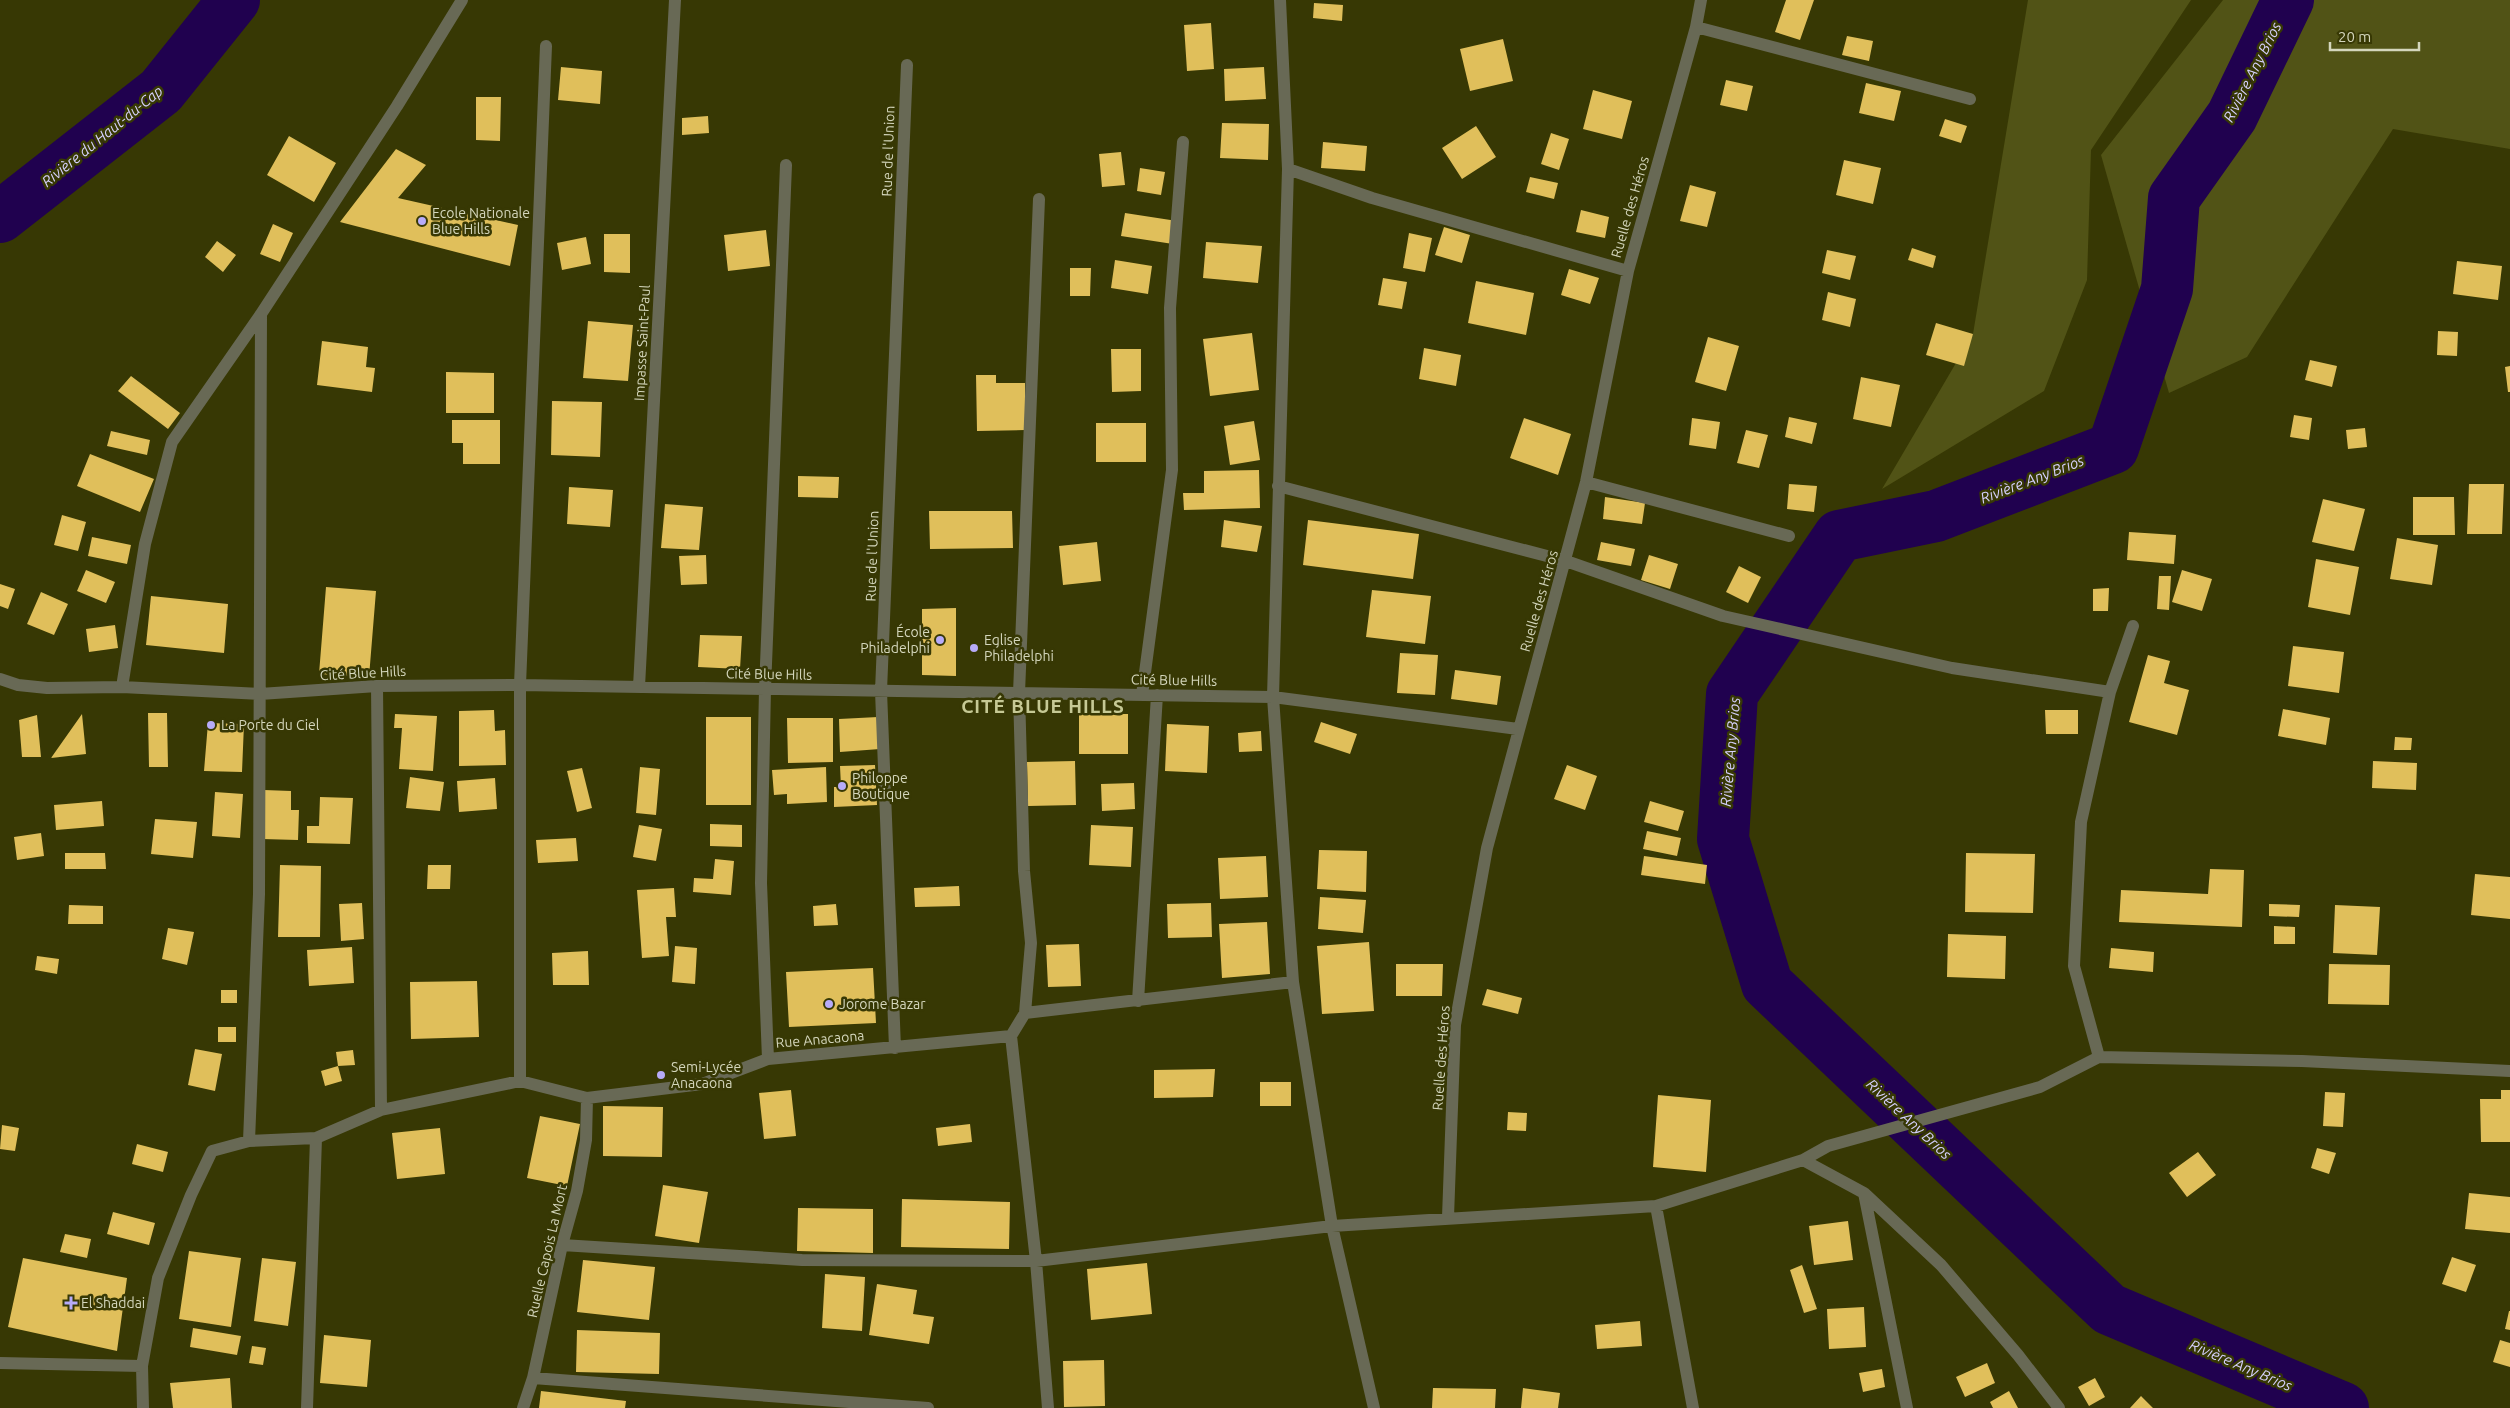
<svg xmlns="http://www.w3.org/2000/svg" width="2510" height="1408" font-family="Ubuntu,sans-serif">
<style>
.green{fill:#515316}
.lines{fill:none;stroke-linecap:round;stroke-linejoin:round}
.river{stroke:#20014f;stroke-width:52}
.building{fill:#e0bf5b}
.minor{stroke:#686955;stroke-width:12}
.poi-dot{fill:#b7abf8;stroke:#373804;stroke-width:2}
.labels{text-anchor:middle;dominant-baseline:central;stroke-width:5;stroke-linejoin:round;paint-order:stroke}
.street-label{font-size:14px;fill:#d4d6bc;stroke:#373804}
.poi-label{font-size:14px;fill:#d4d6bc;stroke:#373804;text-anchor:start}
.water-label{font-size:15px;font-style:italic;fill:#d6d1fe;stroke:#373804}
.district-label{font-size:19px;font-weight:bold;letter-spacing:1px;fill:#c6c995;stroke:#373804}
</style>
<rect width="100%" height="100%" fill="#373804"/>
<path class="green" d="M 2028,0 L 2191,0 L 2091,150 L 2087,280 L 2044,391 L 1882,489 L 1973,334 Z
M 2223,0 L 2510,0 L 2510,149 L 2393,129 L 2247,357 L 2169,393 L 2101,155 Z"/>
<g class="lines">
<path class="river" d="M 2288,0 L 2232,116 L 2174,198 L 2167,289 L 2113,448 L 1936,516 L 1839,536 L 1732,694 L 1723,839 L 1767,984 L 2109,1309 L 2343,1408
M 0,217 L 161,91 L 234,0"/>
</g>
<path class="building" d="M 1786,0 L 1814,0 L 1800,40 L 1775,32 Z
M 1314,3 L 1343,5 L 1342,21 L 1313,18 Z
M 1211,23 L 1214,69 L 1187,71 L 1184,25 Z
M 1847,36 L 1873,41 L 1869,61 L 1842,55 Z
M 1503,39 L 1513,81 L 1470,91 L 1460,49 Z
M 561,67 L 602,71 L 600,104 L 558,100 Z
M 1264,67 L 1266,99 L 1225,101 L 1224,69 Z
M 1726,80 L 1753,86 L 1747,111 L 1720,105 Z
M 1866,83 L 1901,91 L 1894,121 L 1859,113 Z
M 1593,90 L 1632,101 L 1622,139 L 1583,129 Z
M 476,97 L 501,97 L 500,141 L 476,140 Z
M 708,116 L 709,133 L 682,135 L 682,118 Z
M 1945,119 L 1967,126 L 1961,143 L 1939,136 Z
M 1222,123 L 1269,124 L 1268,160 L 1220,158 Z
M 1476,126 L 1496,157 L 1462,179 L 1442,148 Z
M 1551,133 L 1569,139 L 1559,170 L 1541,164 Z
M 289,136 L 336,163 L 314,202 L 267,175 Z
M 1323,142 L 1367,146 L 1365,171 L 1321,168 Z
M 396,149 L 426,165 L 398,198 L 518,225 L 510,266 L 340,222 Z
M 1121,152 L 1125,185 L 1102,187 L 1099,154 Z
M 1844,160 L 1881,168 L 1873,204 L 1836,195 Z
M 1140,168 L 1165,172 L 1161,195 L 1137,191 Z
M 1530,177 L 1558,183 L 1554,199 L 1526,192 Z
M 1690,185 L 1716,192 L 1707,227 L 1680,221 Z
M 1581,210 L 1609,217 L 1605,238 L 1576,232 Z
M 1125,213 L 1177,221 L 1173,244 L 1121,236 Z
M 273,224 L 293,233 L 280,262 L 260,254 Z
M 1444,227 L 1470,235 L 1462,263 L 1435,255 Z
M 766,230 L 770,266 L 728,271 L 724,235 Z
M 1409,233 L 1432,238 L 1425,272 L 1403,268 Z
M 604,234 L 630,234 L 630,273 L 604,272 Z
M 586,237 L 591,264 L 562,270 L 557,243 Z
M 217,241 L 236,255 L 223,272 L 205,257 Z
M 1206,242 L 1262,246 L 1258,283 L 1203,278 Z
M 1912,248 L 1936,256 L 1933,268 L 1908,260 Z
M 1827,250 L 1856,256 L 1850,280 L 1822,273 Z
M 1115,260 L 1152,266 L 1148,294 L 1111,288 Z
M 2457,261 L 2502,266 L 2498,300 L 2453,294 Z
M 1070,268 L 1091,268 L 1090,296 L 1070,296 Z
M 1569,269 L 1599,278 L 1590,304 L 1561,295 Z
M 1383,278 L 1407,282 L 1402,309 L 1378,305 Z
M 1476,281 L 1534,293 L 1526,335 L 1468,323 Z
M 1828,292 L 1856,299 L 1850,327 L 1822,320 Z
M 588,321 L 633,325 L 628,381 L 583,378 Z
M 1936,323 L 1973,334 L 1964,366 L 1926,355 Z
M 2438,331 L 2458,332 L 2457,356 L 2437,355 Z
M 1252,333 L 1259,390 L 1210,396 L 1203,339 Z
M 1708,337 L 1739,346 L 1726,391 L 1695,382 Z
M 322,341 L 368,347 L 366,367 L 375,368 L 372,392 L 317,385 Z
M 1424,348 L 1461,355 L 1456,386 L 1419,379 Z
M 1111,349 L 1141,349 L 1141,391 L 1112,392 Z
M 2310,360 L 2337,366 L 2332,387 L 2305,380 Z
M 2510,366 L 2510,392 L 2508,392 L 2505,367 Z
M 446,372 L 494,373 L 494,413 L 446,413 Z
M 976,375 L 996,375 L 996,383 L 1025,383 L 1025,430 L 977,431 Z
M 131,376 L 180,413 L 168,429 L 118,391 Z
M 1861,377 L 1900,385 L 1891,427 L 1853,419 Z
M 552,401 L 602,402 L 600,457 L 551,455 Z
M 2294,415 L 2312,418 L 2309,440 L 2290,437 Z
M 1789,417 L 1817,423 L 1812,444 L 1785,437 Z
M 1524,418 L 1571,434 L 1558,475 L 1510,458 Z
M 1692,418 L 1720,422 L 1716,449 L 1689,445 Z
M 452,420 L 500,420 L 500,464 L 463,464 L 463,443 L 452,443 Z
M 1254,421 L 1260,460 L 1230,465 L 1224,426 Z
M 1096,423 L 1146,423 L 1146,462 L 1096,462 Z
M 2365,428 L 2367,447 L 2348,449 L 2346,430 Z
M 1746,430 L 1768,435 L 1759,468 L 1737,463 Z
M 111,431 L 150,440 L 147,455 L 107,446 Z
M 90,454 L 154,479 L 140,512 L 77,486 Z
M 1259,470 L 1260,508 L 1184,510 L 1183,493 L 1204,493 L 1204,471 Z
M 798,476 L 839,477 L 838,498 L 798,497 Z
M 1789,484 L 1817,486 L 1814,512 L 1787,509 Z
M 2469,484 L 2504,484 L 2502,534 L 2467,534 Z
M 569,487 L 613,490 L 610,527 L 567,524 Z
M 1605,497 L 1645,503 L 1642,524 L 1603,519 Z
M 2413,497 L 2454,497 L 2455,535 L 2413,535 Z
M 2323,499 L 2365,509 L 2354,551 L 2312,542 Z
M 665,504 L 703,507 L 699,550 L 661,548 Z
M 929,511 L 1012,511 L 1013,548 L 930,549 Z
M 62,515 L 86,522 L 78,551 L 54,545 Z
M 1224,520 L 1262,526 L 1257,552 L 1221,547 Z
M 1308,520 L 1419,534 L 1413,579 L 1303,565 Z
M 2129,532 L 2176,535 L 2174,564 L 2127,560 Z
M 92,537 L 131,545 L 127,564 L 88,556 Z
M 2397,538 L 2438,545 L 2432,585 L 2390,579 Z
M 1097,542 L 1101,581 L 1063,585 L 1059,546 Z
M 1601,542 L 1635,549 L 1631,566 L 1597,560 Z
M 706,555 L 707,584 L 681,585 L 679,556 Z
M 1649,555 L 1678,564 L 1670,589 L 1641,580 Z
M 2316,559 L 2359,567 L 2350,615 L 2308,607 Z
M 1739,566 L 1761,577 L 1748,603 L 1726,592 Z
M 86,570 L 115,582 L 106,603 L 77,591 Z
M 2182,570 L 2212,579 L 2202,611 L 2172,602 Z
M 2159,576 L 2171,576 L 2169,610 L 2157,609 Z
M 0,584 L 15,589 L 8,609 L 0,606 Z
M 326,587 L 376,591 L 369,677 L 319,674 Z
M 2109,588 L 2108,611 L 2093,611 L 2093,589 Z
M 1372,590 L 1431,596 L 1425,644 L 1366,637 Z
M 41,592 L 68,604 L 54,635 L 27,624 Z
M 151,596 L 228,604 L 224,653 L 146,645 Z
M 956,608 L 956,676 L 922,675 L 922,609 Z
M 115,625 L 118,648 L 89,652 L 86,629 Z
M 700,635 L 742,636 L 740,669 L 698,667 Z
M 2293,646 L 2344,652 L 2339,693 L 2288,686 Z
M 1400,653 L 1438,655 L 1435,695 L 1397,693 Z
M 2148,655 L 2170,661 L 2164,683 L 2189,690 L 2177,735 L 2129,722 Z
M 1455,670 L 1501,676 L 1497,705 L 1451,699 Z
M 2283,709 L 2330,718 L 2326,745 L 2278,736 Z
M 494,710 L 495,731 L 505,730 L 506,765 L 459,766 L 459,711 Z
M 2045,710 L 2078,710 L 2078,734 L 2046,734 Z
M 148,713 L 167,713 L 168,767 L 149,767 Z
M 82,714 L 86,754 L 51,758 Z
M 395,714 L 437,716 L 433,771 L 399,769 L 402,728 L 394,728 Z
M 1079,714 L 1128,714 L 1128,754 L 1079,754 Z
M 37,715 L 41,757 L 22,757 L 19,720 Z
M 706,717 L 751,717 L 751,805 L 706,805 Z
M 878,717 L 880,749 L 840,752 L 839,719 Z
M 787,718 L 833,718 L 833,762 L 788,763 Z
M 1321,722 L 1357,734 L 1350,754 L 1314,742 Z
M 208,723 L 244,724 L 242,772 L 204,771 Z
M 1167,724 L 1209,726 L 1207,773 L 1165,771 Z
M 1261,731 L 1262,751 L 1239,752 L 1238,733 Z
M 2395,737 L 2412,738 L 2411,750 L 2394,750 Z
M 1075,761 L 1076,805 L 1028,806 L 1027,762 Z
M 2373,761 L 2417,763 L 2416,790 L 2372,788 Z
M 875,765 L 877,805 L 834,807 L 834,787 L 841,787 L 840,766 Z
M 1567,765 L 1597,776 L 1585,810 L 1554,799 Z
M 640,767 L 660,769 L 656,815 L 636,813 Z
M 826,767 L 827,802 L 787,804 L 787,794 L 774,795 L 772,770 Z
M 582,768 L 592,808 L 577,812 L 567,771 Z
M 410,777 L 444,782 L 440,811 L 406,808 Z
M 495,778 L 497,809 L 459,812 L 457,781 Z
M 1134,783 L 1135,809 L 1102,811 L 1101,784 Z
M 264,790 L 291,791 L 291,810 L 299,810 L 298,840 L 262,839 Z
M 215,792 L 243,794 L 240,838 L 212,836 Z
M 320,797 L 353,798 L 350,844 L 307,843 L 307,826 L 319,826 Z
M 102,801 L 104,826 L 56,830 L 54,805 Z
M 1650,801 L 1684,811 L 1678,831 L 1644,822 Z
M 155,819 L 197,822 L 193,858 L 151,854 Z
M 710,824 L 742,825 L 742,847 L 710,846 Z
M 639,825 L 662,829 L 656,861 L 633,857 Z
M 1091,825 L 1133,827 L 1131,867 L 1089,865 Z
M 1647,831 L 1681,838 L 1677,856 L 1643,849 Z
M 41,833 L 44,856 L 17,860 L 14,837 Z
M 576,838 L 578,861 L 538,863 L 536,840 Z
M 1319,850 L 1367,851 L 1366,892 L 1317,889 Z
M 65,853 L 105,853 L 106,869 L 65,869 Z
M 1966,853 L 2035,854 L 2033,913 L 1965,912 Z
M 1266,856 L 1268,897 L 1220,899 L 1218,858 Z
M 1644,856 L 1707,865 L 1705,884 L 1641,875 Z
M 715,859 L 734,861 L 731,895 L 693,892 L 694,878 L 713,879 Z
M 280,865 L 321,866 L 320,937 L 278,937 Z
M 428,865 L 451,865 L 450,889 L 427,889 Z
M 2210,869 L 2244,870 L 2242,927 L 2119,922 L 2121,890 L 2208,894 Z
M 2475,874 L 2510,877 L 2510,919 L 2471,915 Z
M 959,886 L 960,906 L 915,907 L 914,888 Z
M 674,888 L 676,917 L 666,917 L 669,956 L 642,958 L 637,890 Z
M 1320,897 L 1366,900 L 1363,933 L 1318,929 Z
M 362,903 L 364,939 L 341,941 L 339,904 Z
M 1211,903 L 1212,937 L 1168,938 L 1167,904 Z
M 836,904 L 838,925 L 814,926 L 813,906 Z
M 2269,904 L 2300,905 L 2299,917 L 2269,916 Z
M 69,905 L 103,906 L 103,924 L 68,924 Z
M 2335,905 L 2380,907 L 2377,955 L 2333,953 Z
M 1267,922 L 1270,974 L 1222,978 L 1219,924 Z
M 2274,926 L 2295,927 L 2295,944 L 2274,944 Z
M 168,928 L 194,932 L 187,965 L 162,959 Z
M 1948,934 L 2006,936 L 2005,979 L 1947,977 Z
M 1369,942 L 1374,1011 L 1322,1014 L 1317,946 Z
M 1079,944 L 1081,986 L 1048,987 L 1046,945 Z
M 675,946 L 697,948 L 695,984 L 672,982 Z
M 352,947 L 354,983 L 309,986 L 307,950 Z
M 2111,948 L 2154,952 L 2153,972 L 2109,968 Z
M 588,951 L 589,985 L 553,985 L 552,953 Z
M 37,956 L 59,959 L 57,974 L 35,970 Z
M 1396,964 L 1443,964 L 1442,996 L 1396,996 Z
M 2329,964 L 2390,965 L 2389,1005 L 2328,1004 Z
M 873,968 L 876,1023 L 789,1027 L 786,972 Z
M 477,981 L 479,1037 L 411,1039 L 410,982 Z
M 1487,989 L 1522,998 L 1518,1014 L 1482,1005 Z
M 221,990 L 237,990 L 237,1003 L 221,1003 Z
M 218,1027 L 236,1027 L 236,1042 L 218,1042 Z
M 195,1049 L 222,1054 L 215,1091 L 188,1085 Z
M 353,1050 L 355,1065 L 338,1066 L 336,1052 Z
M 338,1066 L 342,1081 L 325,1086 L 321,1071 Z
M 1215,1069 L 1213,1097 L 1154,1098 L 1154,1070 Z
M 1260,1082 L 1291,1082 L 1291,1106 L 1260,1106 Z
M 791,1090 L 796,1136 L 764,1139 L 759,1093 Z
M 2501,1090 L 2510,1090 L 2510,1142 L 2481,1142 L 2480,1099 L 2501,1099 Z
M 2325,1092 L 2345,1093 L 2343,1127 L 2323,1126 Z
M 1658,1095 L 1711,1100 L 1706,1172 L 1653,1167 Z
M 603,1106 L 663,1107 L 662,1157 L 603,1156 Z
M 1508,1112 L 1527,1113 L 1526,1131 L 1507,1130 Z
M 540,1116 L 580,1124 L 567,1186 L 527,1178 Z
M 970,1124 L 972,1142 L 938,1146 L 936,1128 Z
M 2,1125 L 19,1128 L 15,1151 L 0,1149 Z
M 440,1128 L 445,1174 L 397,1179 L 392,1133 Z
M 137,1144 L 168,1152 L 163,1172 L 132,1164 Z
M 2317,1148 L 2336,1153 L 2329,1174 L 2311,1168 Z
M 2198,1152 L 2216,1175 L 2187,1197 L 2169,1173 Z
M 663,1185 L 708,1192 L 699,1243 L 655,1236 Z
M 2469,1193 L 2510,1197 L 2510,1233 L 2465,1229 Z
M 902,1199 L 1010,1202 L 1009,1249 L 901,1247 Z
M 798,1208 L 873,1209 L 873,1253 L 797,1251 Z
M 113,1212 L 155,1223 L 149,1245 L 107,1234 Z
M 1848,1221 L 1853,1260 L 1814,1265 L 1809,1226 Z
M 65,1234 L 91,1239 L 87,1258 L 60,1252 Z
M 189,1251 L 241,1258 L 231,1327 L 179,1319 Z
M 2452,1257 L 2476,1265 L 2466,1292 L 2442,1284 Z
M 23,1258 L 127,1278 L 117,1351 L 8,1327 Z
M 262,1258 L 296,1262 L 288,1326 L 254,1321 Z
M 583,1260 L 655,1267 L 649,1320 L 577,1312 Z
M 1147,1263 L 1152,1314 L 1091,1320 L 1087,1269 Z
M 1802,1265 L 1817,1309 L 1804,1313 L 1790,1270 Z
M 825,1274 L 865,1277 L 862,1331 L 822,1328 Z
M 877,1284 L 917,1290 L 913,1314 L 934,1317 L 929,1344 L 869,1335 Z
M 1864,1307 L 1866,1347 L 1829,1349 L 1827,1309 Z
M 2509,1311 L 2510,1311 L 2510,1330 L 2505,1329 Z
M 1640,1321 L 1642,1346 L 1597,1349 L 1595,1325 Z
M 193,1328 L 241,1336 L 237,1355 L 190,1347 Z
M 577,1330 L 660,1333 L 659,1374 L 576,1372 Z
M 324,1335 L 371,1340 L 367,1387 L 320,1383 Z
M 2500,1340 L 2510,1343 L 2510,1367 L 2493,1362 Z
M 252,1346 L 266,1348 L 263,1365 L 249,1363 Z
M 1104,1360 L 1105,1406 L 1064,1407 L 1063,1361 Z
M 1987,1363 L 1995,1383 L 1965,1397 L 1956,1377 Z
M 1882,1369 L 1885,1387 L 1863,1392 L 1859,1373 Z
M 230,1378 L 232,1408 L 173,1408 L 170,1383 Z
M 2095,1378 L 2105,1397 L 2089,1406 L 2078,1387 Z
M 1433,1388 L 1496,1389 L 1495,1408 L 1432,1408 Z
M 1523,1388 L 1560,1393 L 1558,1408 L 1521,1408 Z
M 541,1391 L 626,1401 L 625,1408 L 539,1408 Z
M 2009,1391 L 2018,1408 L 1993,1408 L 1990,1402 Z
M 2141,1396 L 2153,1408 L 2130,1408 Z"/>
<g class="lines">
<path class="minor" d="M 1280,0 L 1288,169 L 1273,697 L 1293,982 L 1332,1226 L 1374,1408
M 1696,27 L 1970,99
M 1288,169 L 1372,198 L 1628,271
M 1039,199 L 1019,693 L 1024,871 L 1031,943 L 1025,1013 L 1011,1036 L 1036,1261 L 1048,1408
M 261,314 L 397,106 L 462,0
M 1586,482 L 1789,536
M 1278,486 L 1566,561 L 1723,616 L 1952,668 L 2110,692
M 0,679 L 18,685 L 47,688 L 122,687 L 260,694 L 377,686 L 520,685 L 1273,697 L 1518,729
M 377,686 L 381,1110
M 122,687 L 145,544 L 172,442 L 261,314 L 259,894 L 249,1141
M 639,687 L 675,0
M 1142,695 L 1172,470 L 1170,308 L 1183,142
M 1138,1001 L 1157,695
M 1025,1013 L 1293,982
M 895,1048 L 881,691 L 907,65
M 2099,1057 L 2074,966 L 2081,822 L 2110,692 L 2133,626
M 768,1059 L 761,883 L 765,689 L 786,165
M 520,1081 L 520,685 L 546,46
M 1803,1160 L 1864,1193 L 1941,1265 L 2018,1355 L 2059,1408
M 1864,1193 L 1907,1408
M 1656,1206 L 1693,1408
M 1448,1217 L 1455,1025 L 1487,848 L 1586,482 L 1628,271 L 1696,27 L 1701,0
M 562,1245 L 802,1260 L 1036,1261 L 1332,1226 L 1656,1206 L 1803,1160 L 1828,1146 L 2040,1087 L 2099,1057 L 2302,1061 L 2510,1071
M 0,1363 L 142,1366
M 533,1378 L 928,1408
M 143,1408 L 142,1366 L 158,1278 L 191,1195 L 212,1151 L 249,1141 L 316,1138 L 381,1110 L 520,1081 L 587,1098 L 702,1084 L 768,1059 L 1011,1036
M 307,1408 L 316,1138
M 523,1408 L 533,1378 L 562,1245 L 577,1191 L 586,1140 L 587,1098"/>
</g>
<g class="poi-dot">
<circle cx="422" cy="221" r="5"/>
<circle cx="940" cy="640" r="5"/>
<circle cx="974" cy="648" r="5"/>
<circle cx="211" cy="725" r="5"/>
<circle cx="842" cy="786" r="5"/>
<circle cx="829" cy="1004" r="5"/>
<circle cx="661" cy="1075" r="5"/>
<path d="M68.5 1295.5h5v5h5v5h-5v5h-5v-5h-5v-5h5z"/>
</g>
<g class="labels">
<g class="street-label">
<text transform="translate(888 151) rotate(-88)">Rue de l'Union</text>
<text transform="translate(1630 207) rotate(-74)">Ruelle des Héros</text>
<text transform="translate(642 343) rotate(-87)">Impasse Saint-Paul</text>
<text transform="translate(872 556) rotate(-88)">Rue de l'Union</text>
<text transform="translate(1539 601) rotate(-74)">Ruelle des Héros</text>
<text transform="translate(363 673) rotate(-3)">Cité Blue Hills</text>
<text transform="translate(769 674) rotate(1)">Cité Blue Hills</text>
<text transform="translate(1174 680) rotate(1)">Cité Blue Hills</text>
<text transform="translate(820 1039) rotate(-5)">Rue Anacaona</text>
<text transform="translate(1441 1058) rotate(-86)">Ruelle des Héros</text>
<text transform="translate(547 1251) rotate(-77)">Ruelle Capois La Mort</text>
</g>
<g class="poi-label">
<text x="432" y="213">Ecole Nationale<tspan x="432" dy="16">Blue Hills</tspan></text>
<text x="930" y="632" text-anchor="end">École<tspan x="930" dy="16">Philadelphi</tspan></text>
<text x="984" y="640">Eglise<tspan x="984" dy="16">Philadelphi</tspan></text>
<text x="221" y="725">La Porte du Ciel</text>
<text x="852" y="778">Philoppe<tspan x="852" dy="16">Boutique</tspan></text>
<text x="839" y="1004">Jorome Bazar</text>
<text x="671" y="1067">Semi-Lycée<tspan x="671" dy="16">Anacaona</tspan></text>
<text x="81" y="1303">El Shaddai</text>
</g>
<g class="water-label">
<text transform="translate(2252 72) rotate(-63)">Rivière Any Brios</text>
<text transform="translate(102 136) rotate(-39)">Rivière du Haut-du-Cap</text>
<text transform="translate(2032 479) rotate(-21)">Rivière Any Brios</text>
<text transform="translate(1730 752) rotate(-85)">Rivière Any Brios</text>
<text transform="translate(1909 1119) rotate(43)">Rivière Any Brios</text>
<text transform="translate(2241 1365) rotate(23)">Rivière Any Brios</text>
</g>
<g class="district-label">
<text x="1043" y="706">CITÉ BLUE HILLS</text>
</g>
</g>
<path d="M2330 42v8h89v-8" fill="none" stroke="#d4d6bc" stroke-width="2.5"/>
<text x="2338" y="42" font-size="15" fill="#d4d6bc" stroke="#373804" stroke-width="4" paint-order="stroke">20 m</text>
</svg>
